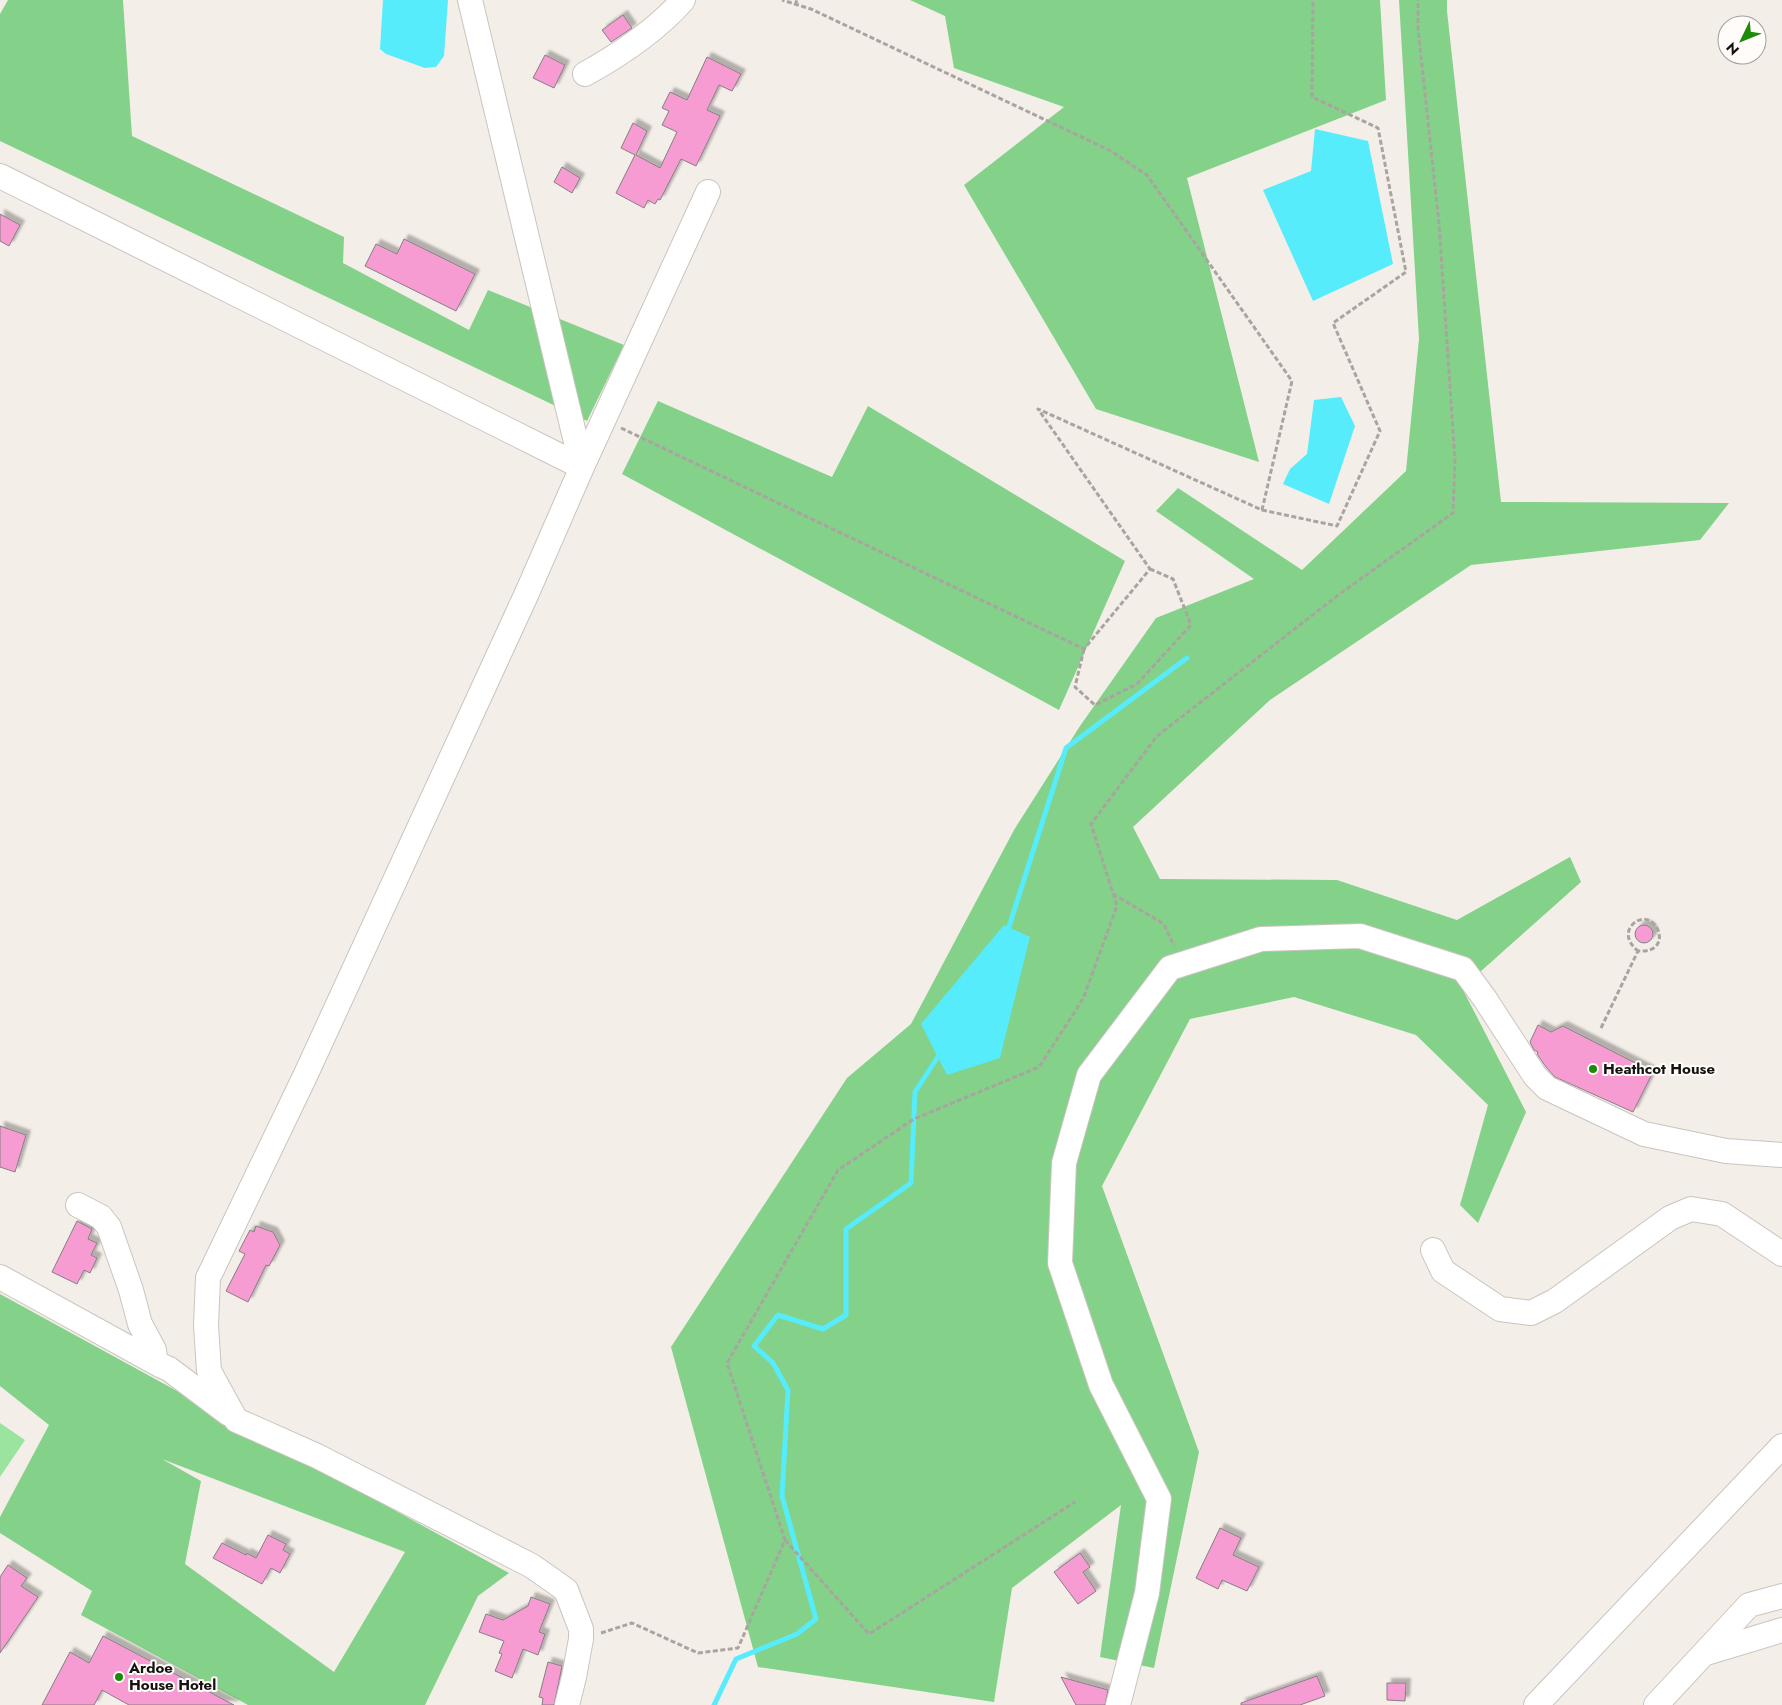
<svg xmlns="http://www.w3.org/2000/svg" width="1782" height="1705" font-family="Jost,sans-serif">
<style>
.green{fill:#9be49f}
.forest{fill:#84d189;fill-rule:evenodd}
.water{fill:#56ecfc}
.lines{fill:none;stroke-linecap:round;stroke-linejoin:round}
.stream{stroke:#56ecfc;stroke-width:5}
.building{fill:#f69cd3;stroke:#857e82;filter:url(#shadow)}
.minor-casing{stroke:#cac4bf;stroke-width:26}
.path{stroke:#a9a4a0;stroke-width:3;stroke-dasharray:5 2.5;stroke-linecap:butt}
.minor{stroke:#fff;stroke-width:24}
.poi-dot{fill:#1d8a08;stroke:#fffcfa;stroke-width:2}
.labels{text-anchor:middle;dominant-baseline:central;stroke-width:4;stroke-linejoin:round;paint-order:stroke}
.poi-label{font-size:15px;font-weight:bold;fill:#151311;stroke:#fffcfa;text-anchor:start}
</style>
<defs>
<filter id="shadow"><feDropShadow dx="4.5" dy="-4.5" stdDeviation="1" flood-color="#0004"/></filter>
</defs>
<rect width="100%" height="100%" fill="#f4eee9"/>
<path class="green" d="M 0,1423 L 25,1440 L 0,1477 Z"/>
<path class="forest" d="M 8,0 L 123,0 L 132,136 L 344,237 L 343,263 L 469,330 L 488,290 L 624,345 L 587,421 L 0,141 L 0,14 Z
M 910,0 L 1380,0 L 1386,100 L 1187,178 L 1259,462 L 1096,409 L 964,185 L 1064,107 L 954,68 L 945,16 Z
M 1399,0 L 1447,0 L 1447,11 L 1501,502 L 1729,503 L 1700,540 L 1471,565 L 1270,700 L 1133,827 L 1160,879 L 1337,880 L 1457,920 L 1570,857 L 1581,882 L 1462,988 L 1526,1112 L 1478,1223 L 1460,1205 L 1488,1105 L 1416,1035 L 1294,997 L 1190,1019 L 1102,1186 L 1199,1452 L 1154,1668 L 1100,1657 L 1121,1505 L 1012,1588 L 994,1702 L 758,1667 L 671,1347 L 847,1078 L 911,1024 L 1014,830 L 1080,726 L 1156,618 L 1254,579 L 1156,511 L 1178,488 L 1302,570 L 1406,471 L 1419,339 Z
M 658,401 L 832,477 L 868,406 L 1125,561 L 1059,710 L 622,474 Z
M 0,1294 L 509,1573 L 478,1596 L 425,1705 L 248,1705 L 81,1615 L 92,1591 L 0,1533 L 0,1517 L 49,1425 L 0,1386 ZM 162,1459 L 405,1552 L 334,1672 L 185,1564 L 201,1481 Z"/>
<path class="water" d="M 383,0 L 448,0 L 444,56 L 436,67 L 425,68 L 386,54 L 380,49 Z
M 1315,129 L 1368,141 L 1393,264 L 1313,301 L 1263,190 L 1311,171 Z
M 1341,397 L 1355,426 L 1329,504 L 1283,484 L 1290,469 L 1307,454 L 1314,400 Z
M 1004,925 L 1030,937 L 1000,1058 L 947,1075 L 921,1024 Z"/>
<g class="lines">
<path class="stream" d="M 1007,933 L 1066,748 L 1187,658
M 714,1705 L 736,1659 L 797,1634 L 816,1619 L 782,1496 L 788,1390 L 773,1363 L 754,1346 L 778,1315 L 823,1329 L 846,1315 L 846,1229 L 911,1183 L 915,1092 L 941,1052"/>
</g>
<path class="building" d="M 623,15 L 632,28 L 611,42 L 602,30 Z
M 545,55 L 565,65 L 554,88 L 533,78 Z
M 707,57 L 741,74 L 732,91 L 719,85 L 707,110 L 720,116 L 696,166 L 681,159 L 660,200 L 658,199 L 655,204 L 648,200 L 644,208 L 616,193 L 635,155 L 621,148 L 633,123 L 647,131 L 636,155 L 660,168 L 677,132 L 662,125 L 669,111 L 662,108 L 670,92 L 687,100 Z
M 562,167 L 580,178 L 572,193 L 554,182 Z
M 0,214 L 20,225 L 9,246 L 0,241 Z
M 404,239 L 475,274 L 456,311 L 365,266 L 376,244 L 397,254 Z
M1635 934a9 9 0 1 1 18 0a9 9 0 1 1-18 0Z
M 1538,1025 L 1551,1032 L 1563,1026 L 1653,1072 L 1633,1112 L 1555,1077 L 1546,1067 L 1537,1054 L 1538,1052 L 1534,1050 L 1530,1042 Z
M 0,1126 L 26,1135 L 15,1172 L 0,1167 Z
M 77,1221 L 92,1229 L 88,1239 L 97,1243 L 91,1255 L 97,1258 L 90,1273 L 84,1270 L 77,1284 L 52,1272 Z
M 256,1226 L 273,1232 L 280,1245 L 269,1266 L 266,1265 L 248,1302 L 226,1291 L 245,1254 L 239,1251 L 250,1230 L 254,1232 Z
M 1220,1528 L 1241,1538 L 1233,1555 L 1259,1567 L 1247,1591 L 1222,1580 L 1218,1589 L 1196,1578 Z
M 268,1535 L 286,1544 L 283,1550 L 290,1554 L 280,1573 L 271,1568 L 262,1584 L 213,1558 L 222,1543 L 246,1555 L 247,1553 L 256,1558 Z
M 1080,1553 L 1090,1567 L 1083,1572 L 1096,1591 L 1078,1604 L 1054,1572 Z
M 8,1565 L 27,1578 L 21,1586 L 38,1597 L 0,1653 L 0,1577 Z
M 531,1597 L 550,1604 L 539,1632 L 545,1634 L 538,1655 L 523,1649 L 512,1678 L 495,1671 L 502,1654 L 499,1653 L 504,1641 L 479,1632 L 486,1614 L 503,1620 L 528,1606 Z
M 103,1636 L 234,1705 L 129,1705 L 102,1690 L 94,1705 L 42,1705 L 70,1652 L 89,1663 Z
M 548,1662 L 562,1666 L 554,1705 L 542,1705 L 543,1698 L 539,1697 Z
M 1317,1676 L 1325,1696 L 1300,1705 L 1241,1705 L 1241,1703 Z
M 1061,1677 L 1108,1690 L 1105,1705 L 1076,1705 Z
M 1387,1683 L 1406,1683 L 1405,1701 L 1387,1700 Z"/>
<g class="lines">
<defs>
<path id="minor" d="M 470,0 L 582,467
M 585,74 C 621,54 656,31 683,0
M 0,176 L 582,467 L 527,593 L 306,1074 L 208,1278 L 206,1325 L 209,1371 L 236,1420 L 317,1456 L 532,1566 L 566,1590 L 581,1629 L 581,1639 L 574,1677 L 567,1705
M 582,467 L 708,192
M 78,1205 L 101,1217 L 109,1227 L 131,1290 L 140,1324 L 154,1350 L 155,1359 L 160,1365 L 169,1369 L 229,1414
M 1433,1250 L 1443,1271 L 1500,1309 L 1531,1313 L 1555,1301 L 1670,1218 L 1691,1209 L 1722,1214 L 1782,1254
M 0,1277 L 160,1365
M 1706,1653 L 1782,1630
M 1118,1705 L 1147,1593 L 1159,1499 L 1101,1385 L 1060,1263 L 1064,1163 L 1089,1075 L 1170,968 L 1261,939 L 1360,936 L 1463,969 L 1485,999 L 1535,1076 L 1547,1088 L 1644,1134 L 1726,1151 L 1782,1155
M 1536,1705 L 1782,1446
M 1656,1705 L 1749,1605 L 1782,1596"/>
</defs>
<use href="#minor" class="minor-casing"/>
<path class="path" d="M 795,5 L 797,0
M 621,428 L 1084,649 L 1150,569 L 1038,409 L 1262,510 L 1292,381 L 1147,175 L 1109,150 L 811,9 L 782,0
M 1262,510 L 1337,526 L 1380,431 L 1333,323 L 1406,272 L 1378,128 L 1312,97 L 1313,0
M 1084,649 L 1075,687 L 1095,705 L 1137,684 L 1191,625 L 1173,579 L 1150,569
M 1113,894 L 1164,924 L 1174,946
M 1601,1028 L 1638,951 C 1677,954 1655,904 1633,924 C 1624,933 1629,944 1638,951
M 785,1540 L 869,1634 L 1075,1502
M 601,1633 L 632,1623 L 698,1653 L 738,1648 L 785,1540 L 727,1363 L 838,1170 L 914,1119 L 1039,1067 L 1083,999 L 1117,906 L 1091,824 L 1157,736 L 1341,593 L 1453,513 L 1455,461 L 1439,224 L 1418,28 L 1418,0"/>
<use href="#minor" class="minor"/>
</g>
<g class="poi-dot">
<circle cx="1593" cy="1069" r="5"/>
<circle cx="119" cy="1677" r="5"/>
</g>
<g class="labels">
<g class="poi-label">
<text x="1603" y="1069">Heathcot House</text>
<text x="129" y="1668">Ardoe<tspan x="129" dy="17">House Hotel</tspan></text>
</g>
</g>
<g transform="translate(1742 40) rotate(227)"><circle r="24" fill="#fffcfa" stroke="#a19f9d"/>
<path d="M0-4L9 19L0 12L-9 19Z" fill="#1d8a08"/>
<text y="-8" font-size="14" font-weight="bold" text-anchor="middle" fill="#151311">N</text>
</g>
</svg>
